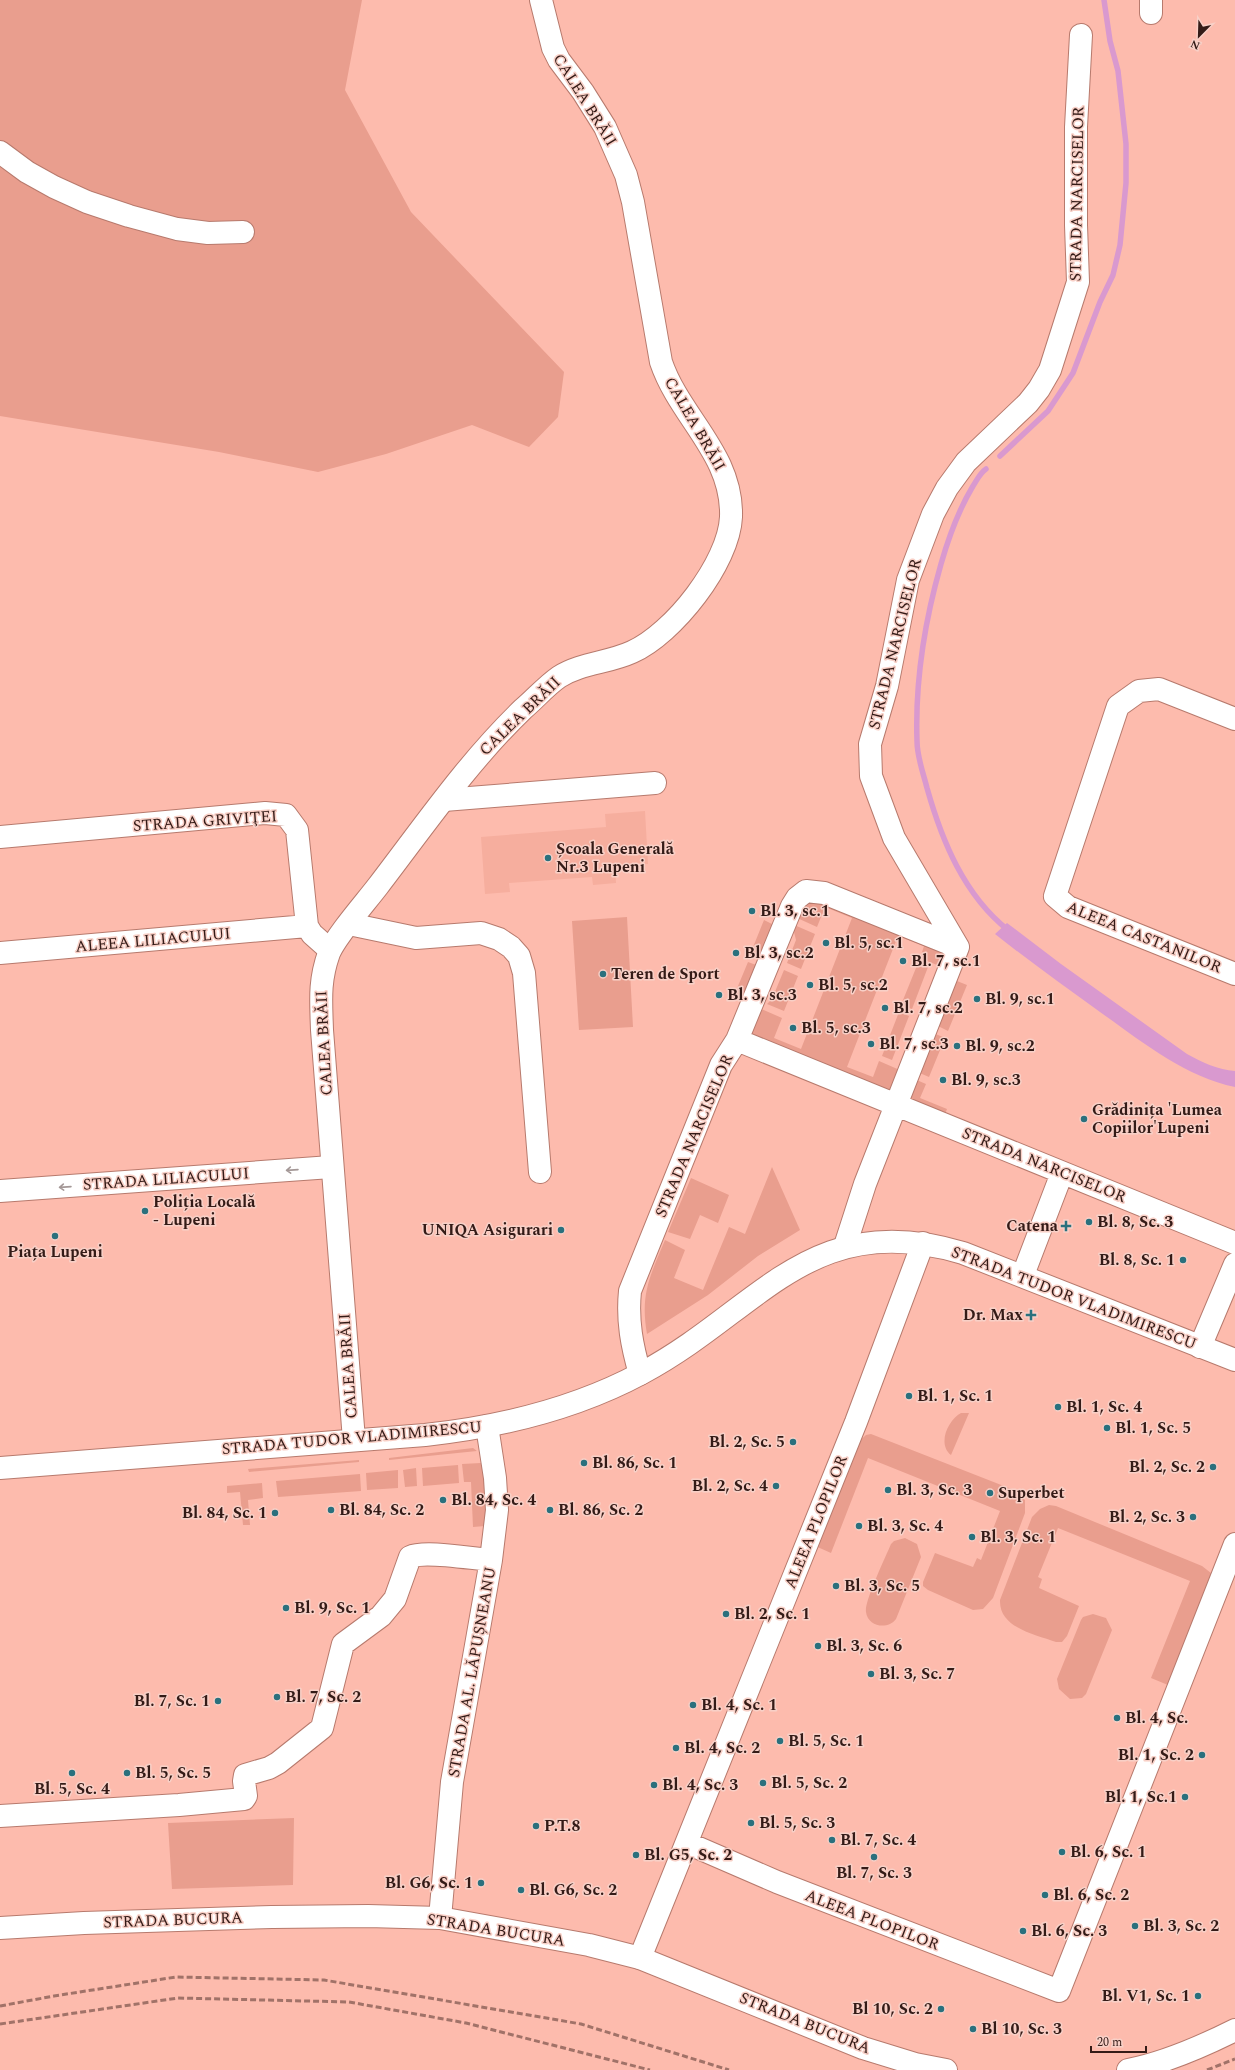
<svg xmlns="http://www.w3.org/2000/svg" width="1235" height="2070" font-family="Spectral,serif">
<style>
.built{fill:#f6ae9e}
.green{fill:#e99e8e}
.water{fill:#d999cf}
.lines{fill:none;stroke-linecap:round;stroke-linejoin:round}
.stream{stroke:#d999cf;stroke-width:5.5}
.minor-casing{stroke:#b77a6d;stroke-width:24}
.major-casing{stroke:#b77a6d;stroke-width:24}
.minor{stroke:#fff;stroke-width:22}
.major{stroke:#fff;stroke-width:22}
.rail{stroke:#a17268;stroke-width:3;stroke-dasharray:6 3;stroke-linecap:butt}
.oneway{stroke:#a49897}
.poi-dot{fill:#2a707d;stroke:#f8d0c7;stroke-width:1.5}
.labels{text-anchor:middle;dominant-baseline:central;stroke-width:3;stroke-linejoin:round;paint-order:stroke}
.street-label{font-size:16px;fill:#341b17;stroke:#f8d0c7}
.poi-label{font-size:16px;font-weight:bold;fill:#341b17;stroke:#f8d0c7;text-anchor:start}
</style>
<rect width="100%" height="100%" fill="#fdbbad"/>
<path class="built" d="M 645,811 L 648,864 L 633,865 L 633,868 L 620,869 L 619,865 L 615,865 L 616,883 L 593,885 L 592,877 L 509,883 L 510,892 L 485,894 L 481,837 L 606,827 L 605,814 Z"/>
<path class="green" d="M 0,0 L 362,0 L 345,90 L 411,212 L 564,372 L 558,417 L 529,447 L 472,425 L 386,454 L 318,472 L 219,452 L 0,416 Z
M 807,899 L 946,948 L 942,967 L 920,958 L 924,946 L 898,936 L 847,1067 L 873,1077 L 879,1061 L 902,1071 L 890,1091 L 753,1036 L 751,1033 L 759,1008 L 782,1018 L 774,1038 L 801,1049 L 852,918 L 825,907 L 817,927 L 795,917 Z
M 627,917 L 633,1027 L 579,1030 L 572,921 Z
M 764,920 L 776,926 L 761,961 L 749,957 Z
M 792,924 L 815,934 L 801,969 L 787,963 L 796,940 Z
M 748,962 L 759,966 L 745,1003 L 733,998 Z
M 918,963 L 928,967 L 912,1009 L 901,1005 Z
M 784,970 L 798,976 L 784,1011 L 767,1004 L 772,999 Z
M 952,979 L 967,985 L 948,1031 L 934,1024 Z
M 899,1012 L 909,1016 L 892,1060 L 882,1056 Z
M 931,1032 L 945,1038 L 929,1077 L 915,1071 Z
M 912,1078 L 926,1084 L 920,1098 L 947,1109 L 944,1117 L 908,1102 Z
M 772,1167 L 800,1230 L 758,1256 L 708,1295 L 647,1334 C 640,1294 650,1276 665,1240 L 685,1250 L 674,1278 L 703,1290 L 729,1227 L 745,1234 Z
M 691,1178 L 729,1195 L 718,1223 L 700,1215 L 690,1239 L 668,1232 Z
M 961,1413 L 969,1413 L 951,1455 C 937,1444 948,1420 961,1413 Z
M 871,1434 L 1014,1490 L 1025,1500 L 1025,1513 L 993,1598 L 983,1609 L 973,1610 L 928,1590 L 923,1586 L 923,1582 L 935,1553 L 973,1567 L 977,1558 L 981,1560 L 1000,1511 L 868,1458 L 831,1553 L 813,1545 L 857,1443 L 866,1435 Z
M 473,1448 L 477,1451 L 389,1460 L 389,1458 Z
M 359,1460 L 359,1462 L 249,1472 L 248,1469 Z
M 481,1463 L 487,1482 L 485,1526 L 473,1527 L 471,1482 L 464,1482 L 462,1464 Z
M 458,1465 L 459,1483 L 423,1486 L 422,1468 Z
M 416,1468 L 417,1486 L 405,1487 L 403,1470 Z
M 398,1470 L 398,1488 L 367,1490 L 366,1473 Z
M 360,1474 L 361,1491 L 278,1497 L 276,1481 Z
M 262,1483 L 263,1498 L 248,1500 L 250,1525 L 243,1525 L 240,1492 L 227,1493 L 227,1486 Z
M 1049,1505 L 1056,1506 L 1202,1566 L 1211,1573 L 1212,1578 L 1168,1685 L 1151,1678 L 1190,1581 L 1058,1528 L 1038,1577 L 1042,1579 L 1039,1588 L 1079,1606 L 1067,1636 L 1062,1642 L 1056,1642 C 1035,1634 999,1628 1000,1600 L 1032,1517 L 1040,1509 Z
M 905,1538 L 917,1544 L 921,1557 L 896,1619 C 888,1630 868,1627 866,1612 C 864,1602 886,1556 891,1544 L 894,1541 Z
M 1093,1614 L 1106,1618 L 1112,1630 L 1086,1694 L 1082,1698 L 1070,1699 L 1059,1689 L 1057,1679 L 1081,1620 L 1083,1617 Z
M 294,1818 L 293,1885 L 172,1889 L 168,1823 Z"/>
<path class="water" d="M 1007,923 L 1061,964 L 1187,1054 C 1202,1062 1218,1070 1235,1071 L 1235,1087 C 1185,1077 1141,1041 1100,1012 C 1064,986 1029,961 995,934 Z"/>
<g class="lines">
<path class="stream" d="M 1000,456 L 1048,411 L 1073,373 L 1100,302 L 1113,275 L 1120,245 L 1126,183 L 1126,144 L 1118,71 L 1110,41 L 1104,0
M 986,469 C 980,473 977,480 973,486 C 958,511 949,536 941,564 C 925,620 915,682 917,741 C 917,757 923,772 927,788 C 942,841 964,895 1008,930"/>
<defs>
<path id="minor" d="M 1151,13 L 1151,0
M 0,152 L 27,172 L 54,187 L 87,202 L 129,216 L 177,229 L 208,233 L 243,232
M 1235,719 L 1159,689 L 1139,691 L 1118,706 L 1055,896 L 1068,907 L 1235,974
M 444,800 L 655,783
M 0,837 L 265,813 L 286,815 L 297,830 L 307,926 L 312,934 L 330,950
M 349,924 L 416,938 L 481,933 L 499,939 L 511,947 L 519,956 L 524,973 L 540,1172
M 958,947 L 894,838 L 871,776 L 870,744 L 887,686 L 908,580 L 933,514 L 947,488 L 966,462 L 1028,403 L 1039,389 L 1050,370 L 1078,282 L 1076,225 L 1076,127 L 1081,35
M 0,953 L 307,926
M 737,1040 L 792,906 L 797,898 L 806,891 L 824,893 L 958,947
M 0,1191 L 331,1167
M 845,1246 L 865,1184 L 958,947
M 1023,1275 L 1062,1173
M 1200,1347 L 1235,1264
M 640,1374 C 632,1346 627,1321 630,1291 L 721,1065 L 737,1040 L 1235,1243
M 0,1816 L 179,1805 L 244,1799 L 246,1796 L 244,1781 L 245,1775 L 269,1768 L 278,1763 L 322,1728 L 343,1644 L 381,1616 L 395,1599 L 410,1557 C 425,1550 473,1559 491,1560
M 687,1843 L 777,1882 L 1059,1991 L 1235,1544
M 440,1918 L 452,1782 L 491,1560 L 497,1510 L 495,1478 L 487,1426
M 640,1958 L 856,1422 L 923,1243"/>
<path id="major" d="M 354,1440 L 322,1030 C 321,1000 319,981 329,953 C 336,936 365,903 378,886 C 424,826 468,762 523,709 C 535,699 546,686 559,677 C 581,663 608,663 632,652 C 673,634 729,563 731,517 C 733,454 680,418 661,362 L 633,202 L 626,175 L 605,127 L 583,92 L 559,60 L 553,48 L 541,0
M 0,1468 L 425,1435 C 499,1427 575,1409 642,1373 C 760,1310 810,1207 963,1253 L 1235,1360
M 0,1928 L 84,1923 L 272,1917 L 368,1916 L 440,1918 L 589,1945 L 640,1958 L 863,2048 L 915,2064 L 946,2070
M 1128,2070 C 1165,2063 1201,2047 1235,2030"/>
</defs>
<use href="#minor" class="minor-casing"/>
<use href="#major" class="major-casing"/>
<use href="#minor" class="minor"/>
<use href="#major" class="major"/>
<path class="rail" d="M 0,2006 L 54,1996 L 176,1977 L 324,1980 L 581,2024 L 729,2070
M 0,2024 L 178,1998 L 349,2002 L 466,2023 L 650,2070
M 1207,2070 L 1235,2059"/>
</g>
<defs><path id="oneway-shaft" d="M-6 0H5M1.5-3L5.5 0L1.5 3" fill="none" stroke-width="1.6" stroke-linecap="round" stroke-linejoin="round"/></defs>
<g class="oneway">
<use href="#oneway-shaft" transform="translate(292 1170) rotate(176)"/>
<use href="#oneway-shaft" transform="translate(65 1187) rotate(176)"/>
</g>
<g class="poi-dot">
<circle cx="548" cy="858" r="4"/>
<circle cx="752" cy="911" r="4"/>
<circle cx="826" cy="943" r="4"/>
<circle cx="736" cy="953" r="4"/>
<circle cx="903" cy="961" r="4"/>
<circle cx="603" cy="974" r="4"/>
<circle cx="810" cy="985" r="4"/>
<circle cx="719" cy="995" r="4"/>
<circle cx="977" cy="999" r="4"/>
<circle cx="885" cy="1008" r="4"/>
<circle cx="793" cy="1028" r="4"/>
<circle cx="871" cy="1044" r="4"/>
<circle cx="957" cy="1046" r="4"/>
<circle cx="943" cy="1080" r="4"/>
<circle cx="1084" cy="1119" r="4"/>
<circle cx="145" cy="1211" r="4"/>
<circle cx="1089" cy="1222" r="4"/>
<path d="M1064 1220h4v4h4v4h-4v4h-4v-4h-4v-4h4z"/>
<circle cx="561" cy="1230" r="4"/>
<circle cx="55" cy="1236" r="4"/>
<circle cx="1183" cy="1260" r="4"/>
<path d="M1029 1309h4v4h4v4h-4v4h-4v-4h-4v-4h4z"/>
<circle cx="909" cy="1396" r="4"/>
<circle cx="1058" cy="1407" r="4"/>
<circle cx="1107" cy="1428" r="4"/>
<circle cx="793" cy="1442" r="4"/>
<circle cx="584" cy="1463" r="4"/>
<circle cx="1213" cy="1467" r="4"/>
<circle cx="776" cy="1486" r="4"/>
<circle cx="888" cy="1490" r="4"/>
<circle cx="990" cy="1493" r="4"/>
<circle cx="443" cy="1500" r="4"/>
<circle cx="331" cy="1510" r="4"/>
<circle cx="550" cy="1510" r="4"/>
<circle cx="275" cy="1513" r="4"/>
<circle cx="1193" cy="1517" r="4"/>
<circle cx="859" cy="1526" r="4"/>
<circle cx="972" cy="1537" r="4"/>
<circle cx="836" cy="1586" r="4"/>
<circle cx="286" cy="1608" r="4"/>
<circle cx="726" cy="1614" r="4"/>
<circle cx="818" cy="1646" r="4"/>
<circle cx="871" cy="1674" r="4"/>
<circle cx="277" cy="1697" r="4"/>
<circle cx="218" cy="1701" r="4"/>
<circle cx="693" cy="1705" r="4"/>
<circle cx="1117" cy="1718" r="4"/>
<circle cx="780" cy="1741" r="4"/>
<circle cx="676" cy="1748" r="4"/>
<circle cx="1202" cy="1755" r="4"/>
<circle cx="72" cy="1773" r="4"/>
<circle cx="127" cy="1773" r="4"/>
<circle cx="763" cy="1783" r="4"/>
<circle cx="654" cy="1785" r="4"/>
<circle cx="1185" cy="1797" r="4"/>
<circle cx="751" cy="1823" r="4"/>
<circle cx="536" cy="1826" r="4"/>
<circle cx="832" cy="1840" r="4"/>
<circle cx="1062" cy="1852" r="4"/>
<circle cx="636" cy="1855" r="4"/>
<circle cx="874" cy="1857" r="4"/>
<circle cx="481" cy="1883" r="4"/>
<circle cx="521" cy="1890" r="4"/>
<circle cx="1045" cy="1895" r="4"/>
<circle cx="1135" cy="1926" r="4"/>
<circle cx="1023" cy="1931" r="4"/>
<circle cx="1198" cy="1996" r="4"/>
<circle cx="941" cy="2009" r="4"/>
<circle cx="973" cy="2029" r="4"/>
</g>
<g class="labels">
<g class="street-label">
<text transform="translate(585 100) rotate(58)">CALEA BRĂII</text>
<text transform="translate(1077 194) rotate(-89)">STRADA NARCISELOR</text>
<text transform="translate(695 424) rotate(60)">CALEA BRĂII</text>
<text transform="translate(895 644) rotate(-76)">STRADA NARCISELOR</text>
<text transform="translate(520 716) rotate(-44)">CALEA BRĂII</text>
<text transform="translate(205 821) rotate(-4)">STRADA GRIVIŢEI</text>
<text transform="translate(1144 937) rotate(22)">ALEEA CASTANILOR</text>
<text transform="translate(153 940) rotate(-5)">ALEEA LILIACULUI</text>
<text transform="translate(324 1043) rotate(-93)">CALEA BRĂII</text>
<text transform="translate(694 1136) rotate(-67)">STRADA NARCISELOR</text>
<text transform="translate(1044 1165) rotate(22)">STRADA NARCISELOR</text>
<text transform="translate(166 1179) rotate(-4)">STRADA LILIACULUI</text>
<text transform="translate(1074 1298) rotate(21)">STRADA TUDOR VLADIMIRESCU</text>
<text transform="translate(348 1366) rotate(-94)">CALEA BRĂII</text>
<text transform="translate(352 1438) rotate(-5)">STRADA TUDOR VLADIMIRESCU</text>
<text transform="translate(816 1522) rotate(-68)">ALEEA PLOPILOR</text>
<text transform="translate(472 1672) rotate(-80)">STRADA AL. LĂPUȘNEANU</text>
<text transform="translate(173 1920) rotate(-2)">STRADA BUCURA</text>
<text transform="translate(872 1920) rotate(21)">ALEEA PLOPILOR</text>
<text transform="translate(496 1930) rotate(9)">STRADA BUCURA</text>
<text transform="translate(805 2023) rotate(22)">STRADA BUCURA</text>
</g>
<g class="poi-label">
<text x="556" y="849">Școala Generală<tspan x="556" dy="18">Nr.3 Lupeni</tspan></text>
<text x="760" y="911">Bl. 3, sc.1</text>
<text x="834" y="943">Bl. 5, sc.1</text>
<text x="744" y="953">Bl. 3, sc.2</text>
<text x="911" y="961">Bl. 7, sc.1</text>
<text x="611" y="974">Teren de Sport</text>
<text x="818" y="985">Bl. 5, sc.2</text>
<text x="727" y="995">Bl. 3, sc.3</text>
<text x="985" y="999">Bl. 9, sc.1</text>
<text x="893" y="1008">Bl. 7, sc.2</text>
<text x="801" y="1028">Bl. 5, sc.3</text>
<text x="879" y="1044">Bl. 7, sc.3</text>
<text x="965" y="1046">Bl. 9, sc.2</text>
<text x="951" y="1080">Bl. 9, sc.3</text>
<text x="1092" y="1110">Grădinița 'Lumea<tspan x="1092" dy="18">Copiilor'Lupeni</tspan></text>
<text x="153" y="1202">Poliția Locală<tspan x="153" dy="18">- Lupeni</tspan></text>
<text x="1097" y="1222">Bl. 8, Sc. 3</text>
<text x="1058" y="1226" text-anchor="end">Catena</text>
<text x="553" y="1230" text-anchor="end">UNIQA Asigurari</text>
<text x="55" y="1252" text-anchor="middle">Piața Lupeni</text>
<text x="1175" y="1260" text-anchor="end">Bl. 8, Sc. 1</text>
<text x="1023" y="1315" text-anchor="end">Dr. Max</text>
<text x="917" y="1396">Bl. 1, Sc. 1</text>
<text x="1066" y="1407">Bl. 1, Sc. 4</text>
<text x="1115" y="1428">Bl. 1, Sc. 5</text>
<text x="785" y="1442" text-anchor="end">Bl. 2, Sc. 5</text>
<text x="592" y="1463">Bl. 86, Sc. 1</text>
<text x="1205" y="1467" text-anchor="end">Bl. 2, Sc. 2</text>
<text x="768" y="1486" text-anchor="end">Bl. 2, Sc. 4</text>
<text x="896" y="1490">Bl. 3, Sc. 3</text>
<text x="998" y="1493">Superbet</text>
<text x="451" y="1500">Bl. 84, Sc. 4</text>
<text x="339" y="1510">Bl. 84, Sc. 2</text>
<text x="558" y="1510">Bl. 86, Sc. 2</text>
<text x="267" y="1513" text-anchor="end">Bl. 84, Sc. 1</text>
<text x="1185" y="1517" text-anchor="end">Bl. 2, Sc. 3</text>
<text x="867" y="1526">Bl. 3, Sc. 4</text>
<text x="980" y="1537">Bl. 3, Sc. 1</text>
<text x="844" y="1586">Bl. 3, Sc. 5</text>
<text x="294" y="1608">Bl. 9, Sc. 1</text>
<text x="734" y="1614">Bl. 2, Sc. 1</text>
<text x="826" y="1646">Bl. 3, Sc. 6</text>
<text x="879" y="1674">Bl. 3, Sc. 7</text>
<text x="285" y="1697">Bl. 7, Sc. 2</text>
<text x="210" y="1701" text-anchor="end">Bl. 7, Sc. 1</text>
<text x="701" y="1705">Bl. 4, Sc. 1</text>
<text x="1125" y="1718">Bl. 4, Sc.</text>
<text x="788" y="1741">Bl. 5, Sc. 1</text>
<text x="684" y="1748">Bl. 4, Sc. 2</text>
<text x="1194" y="1755" text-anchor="end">Bl. 1, Sc. 2</text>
<text x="135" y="1773">Bl. 5, Sc. 5</text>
<text x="771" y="1783">Bl. 5, Sc. 2</text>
<text x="662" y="1785">Bl. 4, Sc. 3</text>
<text x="72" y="1789" text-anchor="middle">Bl. 5, Sc. 4</text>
<text x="1177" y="1797" text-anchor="end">Bl. 1, Sc.1</text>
<text x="759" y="1823">Bl. 5, Sc. 3</text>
<text x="544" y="1826">P.T.8</text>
<text x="840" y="1840">Bl. 7, Sc. 4</text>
<text x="1070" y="1852">Bl. 6, Sc. 1</text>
<text x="644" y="1855">Bl. G5, Sc. 2</text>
<text x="874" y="1873" text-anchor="middle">Bl. 7, Sc. 3</text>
<text x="473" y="1883" text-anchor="end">Bl. G6, Sc. 1</text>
<text x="529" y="1890">Bl. G6, Sc. 2</text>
<text x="1053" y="1895">Bl. 6, Sc. 2</text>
<text x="1143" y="1926">Bl. 3, Sc. 2</text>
<text x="1031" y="1931">Bl. 6, Sc. 3</text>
<text x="1190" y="1996" text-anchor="end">Bl. V1, Sc. 1</text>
<text x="933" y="2009" text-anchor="end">Bl 10, Sc. 2</text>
<text x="981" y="2029">Bl 10, Sc. 3</text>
</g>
</g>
<g transform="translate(1199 36) rotate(203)" stroke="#f8d0c7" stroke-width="3" paint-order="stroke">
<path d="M0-3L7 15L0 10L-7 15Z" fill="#341b17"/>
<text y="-6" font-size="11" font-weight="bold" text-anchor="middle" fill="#341b17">N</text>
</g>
<path d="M1091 2046v6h55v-6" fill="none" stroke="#341b17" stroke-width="2"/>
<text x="1097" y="2046" font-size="12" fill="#341b17" stroke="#f8d0c7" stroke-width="3" paint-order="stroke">20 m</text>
</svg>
